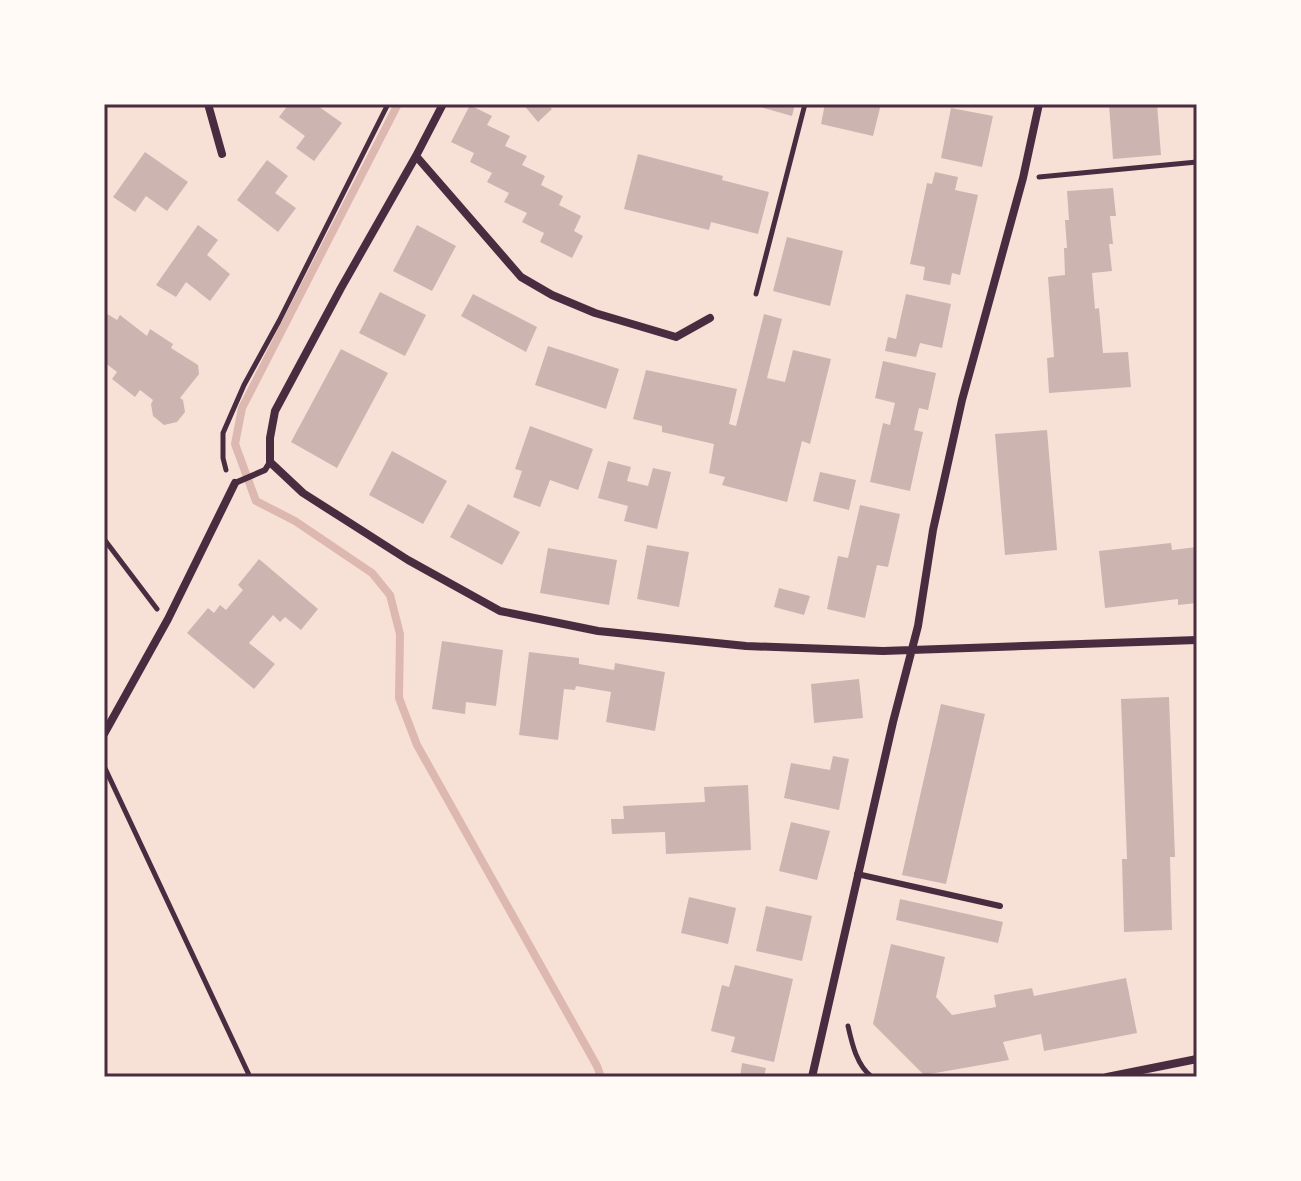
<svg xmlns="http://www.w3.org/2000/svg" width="1301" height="1181" font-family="Figtree,sans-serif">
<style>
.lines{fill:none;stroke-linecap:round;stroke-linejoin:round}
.stream{stroke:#dcb8b0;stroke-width:8}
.building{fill:#ccb4b1}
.path{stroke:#4a2c40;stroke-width:5}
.service{stroke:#4a2c40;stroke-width:6}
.minor{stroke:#4a2c40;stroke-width:8}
.neatline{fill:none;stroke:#4a2c40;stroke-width:3}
</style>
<rect width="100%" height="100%" fill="#f7e1d7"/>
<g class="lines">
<path class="stream" d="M 398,104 L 242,408 L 235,444 L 256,501 L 295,521 L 372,573 L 390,595 L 400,634 L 399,698 L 417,745 L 597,1066 L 601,1077"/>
</g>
<path class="building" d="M 289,104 L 320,104 L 318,106 L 342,123 L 314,161 L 296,148 L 305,136 L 279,117 Z
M 523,104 L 547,104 L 552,109 L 538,122 Z
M 750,104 L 795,104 L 792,116 Z
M 825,104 L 881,104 L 873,136 L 821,124 Z
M 1109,104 L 1157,104 L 1161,155 L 1113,159 Z
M 470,105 L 492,116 L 487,125 L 510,136 L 505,146 L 527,156 L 522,165 L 545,176 L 541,185 L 563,196 L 559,205 L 581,216 L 574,231 L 583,236 L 572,258 L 540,242 L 544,233 L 522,222 L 527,213 L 504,202 L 509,193 L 487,182 L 492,173 L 470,162 L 474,153 L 451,142 Z
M 951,108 L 993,116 L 982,167 L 941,158 Z
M 145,152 L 188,182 L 167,211 L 146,196 L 135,212 L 113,197 Z
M 638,154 L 723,176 L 722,180 L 769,192 L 758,234 L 711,222 L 709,230 L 624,209 Z
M 267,160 L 288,176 L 275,193 L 296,208 L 278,232 L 237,200 Z
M 935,172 L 958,177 L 955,190 L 978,195 L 960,275 L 952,273 L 950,285 L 923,280 L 925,267 L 910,264 L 927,183 L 932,184 Z
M 1113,188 L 1116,216 L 1110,216 L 1113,244 L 1109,244 L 1112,271 L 1092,273 L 1095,309 L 1099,308 L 1103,353 L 1128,352 L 1131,387 L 1049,393 L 1047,358 L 1054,357 L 1048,277 L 1065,275 L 1064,248 L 1067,248 L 1065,220 L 1069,220 L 1067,191 Z
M 198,225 L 218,240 L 207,255 L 230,274 L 210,301 L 186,282 L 176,297 L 156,285 Z
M 417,225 L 456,246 L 432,291 L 393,271 Z
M 787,237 L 843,251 L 830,306 L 773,291 Z
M 380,292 L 426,315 L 405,356 L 359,333 Z
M 473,294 L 537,327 L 526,352 L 461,316 Z
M 906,294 L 951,304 L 942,348 L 920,343 L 916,357 L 885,351 L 888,337 L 896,339 Z
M 104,312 L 117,320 L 120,315 L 147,336 L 150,329 L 173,344 L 171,348 L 198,365 L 199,374 L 180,398 L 183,400 L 185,412 L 177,422 L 164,425 L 153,416 L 151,404 L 153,400 L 140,390 L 135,397 L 112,379 L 117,372 L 104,362 Z
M 764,314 L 782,319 L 767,378 L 785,382 L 793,350 L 831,359 L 810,444 L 802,441 L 787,502 L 722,485 L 725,477 L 709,473 L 714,444 L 662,432 L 662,426 L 633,419 L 646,370 L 737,389 L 729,424 L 736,426 Z
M 548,346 L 619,369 L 606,409 L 535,385 Z
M 341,349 L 388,373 L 337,468 L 291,442 Z
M 883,361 L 936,373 L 928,410 L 919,408 L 914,430 L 923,432 L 910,491 L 870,482 L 883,423 L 890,425 L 895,403 L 875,398 Z
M 530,426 L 593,449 L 578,490 L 550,480 L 540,507 L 513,497 L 522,471 L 515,469 Z
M 1047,430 L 1057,550 L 1005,555 L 995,434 Z
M 392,451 L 447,481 L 423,524 L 369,495 Z
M 608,461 L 631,467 L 627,481 L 648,486 L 653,468 L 671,472 L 657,529 L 624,521 L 628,506 L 598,498 Z
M 820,472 L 856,480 L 849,510 L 813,501 Z
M 468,504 L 520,532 L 502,565 L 450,537 Z
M 860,505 L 900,514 L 888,567 L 877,565 L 865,618 L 827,609 L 838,556 L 848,558 Z
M 1171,543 L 1172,550 L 1197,547 L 1197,603 L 1178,605 L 1178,599 L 1105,608 L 1099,551 Z
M 647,545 L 689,552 L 679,607 L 637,599 Z
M 548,548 L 617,560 L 609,605 L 540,593 Z
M 259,559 L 318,609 L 301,630 L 285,617 L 280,622 L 273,615 L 249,643 L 275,664 L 254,689 L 187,633 L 208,608 L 214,613 L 220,605 L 226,610 L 243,590 L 238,585 Z
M 779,588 L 810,596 L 804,615 L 774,607 Z
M 442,641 L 503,650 L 496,706 L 466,702 L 465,714 L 432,709 Z
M 529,652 L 579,658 L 579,664 L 614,670 L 615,663 L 665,672 L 655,731 L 606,722 L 611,692 L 576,686 L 575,690 L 564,689 L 558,740 L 519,735 Z
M 859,679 L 863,718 L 814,723 L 811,684 Z
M 1169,697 L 1175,857 L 1170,857 L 1172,930 L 1124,932 L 1122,859 L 1127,859 L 1121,699 Z
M 941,704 L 985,714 L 946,884 L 902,875 Z
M 833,756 L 849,759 L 839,810 L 784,798 L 791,763 L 830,770 Z
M 748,785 L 751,850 L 666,854 L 665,832 L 612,834 L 611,819 L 624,819 L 623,806 L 705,802 L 704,787 Z
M 791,822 L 830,831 L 817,880 L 779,871 Z
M 689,897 L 736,908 L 728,944 L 681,933 Z
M 900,899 L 1003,922 L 998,943 L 896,920 Z
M 766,906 L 812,916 L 802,961 L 756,951 Z
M 891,944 L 945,957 L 936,997 L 952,1015 L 996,1007 L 994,995 L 1032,988 L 1034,996 L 1126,978 L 1137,1033 L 1044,1051 L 1041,1034 L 1003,1042 L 1009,1060 L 924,1075 L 873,1024 Z
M 735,965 L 793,979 L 774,1062 L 731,1052 L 735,1037 L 711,1031 L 722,985 L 729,987 Z
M 742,1063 L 766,1068 L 764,1077 L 740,1077 Z"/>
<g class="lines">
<path class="path" d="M 1039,177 L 1197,162
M 756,294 L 805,104
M 226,470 L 223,458 L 223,433 L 244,385 L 279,321 L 388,104
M 104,539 L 157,609
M 104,766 L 250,1077
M 848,1026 C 852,1044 857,1066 872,1077"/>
<path class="service" d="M 235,483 L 265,470 L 270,462
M 857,874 L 1000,906"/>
<path class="minor" d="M 208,104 L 222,154
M 443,104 L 416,156 L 341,288 L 275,411 L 270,438 L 270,462 L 303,493 L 408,560 L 500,611 L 598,631 L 746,646 L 883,651 L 1197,640
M 416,156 L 521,277 L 552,295 L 595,313 L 676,337 L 710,318
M 104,734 L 168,619 L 235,483
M 812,1077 L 893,722 L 918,626 L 933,530 L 962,400 L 1023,178 L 1039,104
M 1107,1077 L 1197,1059"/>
</g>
<rect width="1301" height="1181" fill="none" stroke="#fffaf5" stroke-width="212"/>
<rect x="106" y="106" width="1089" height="969" class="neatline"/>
</svg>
